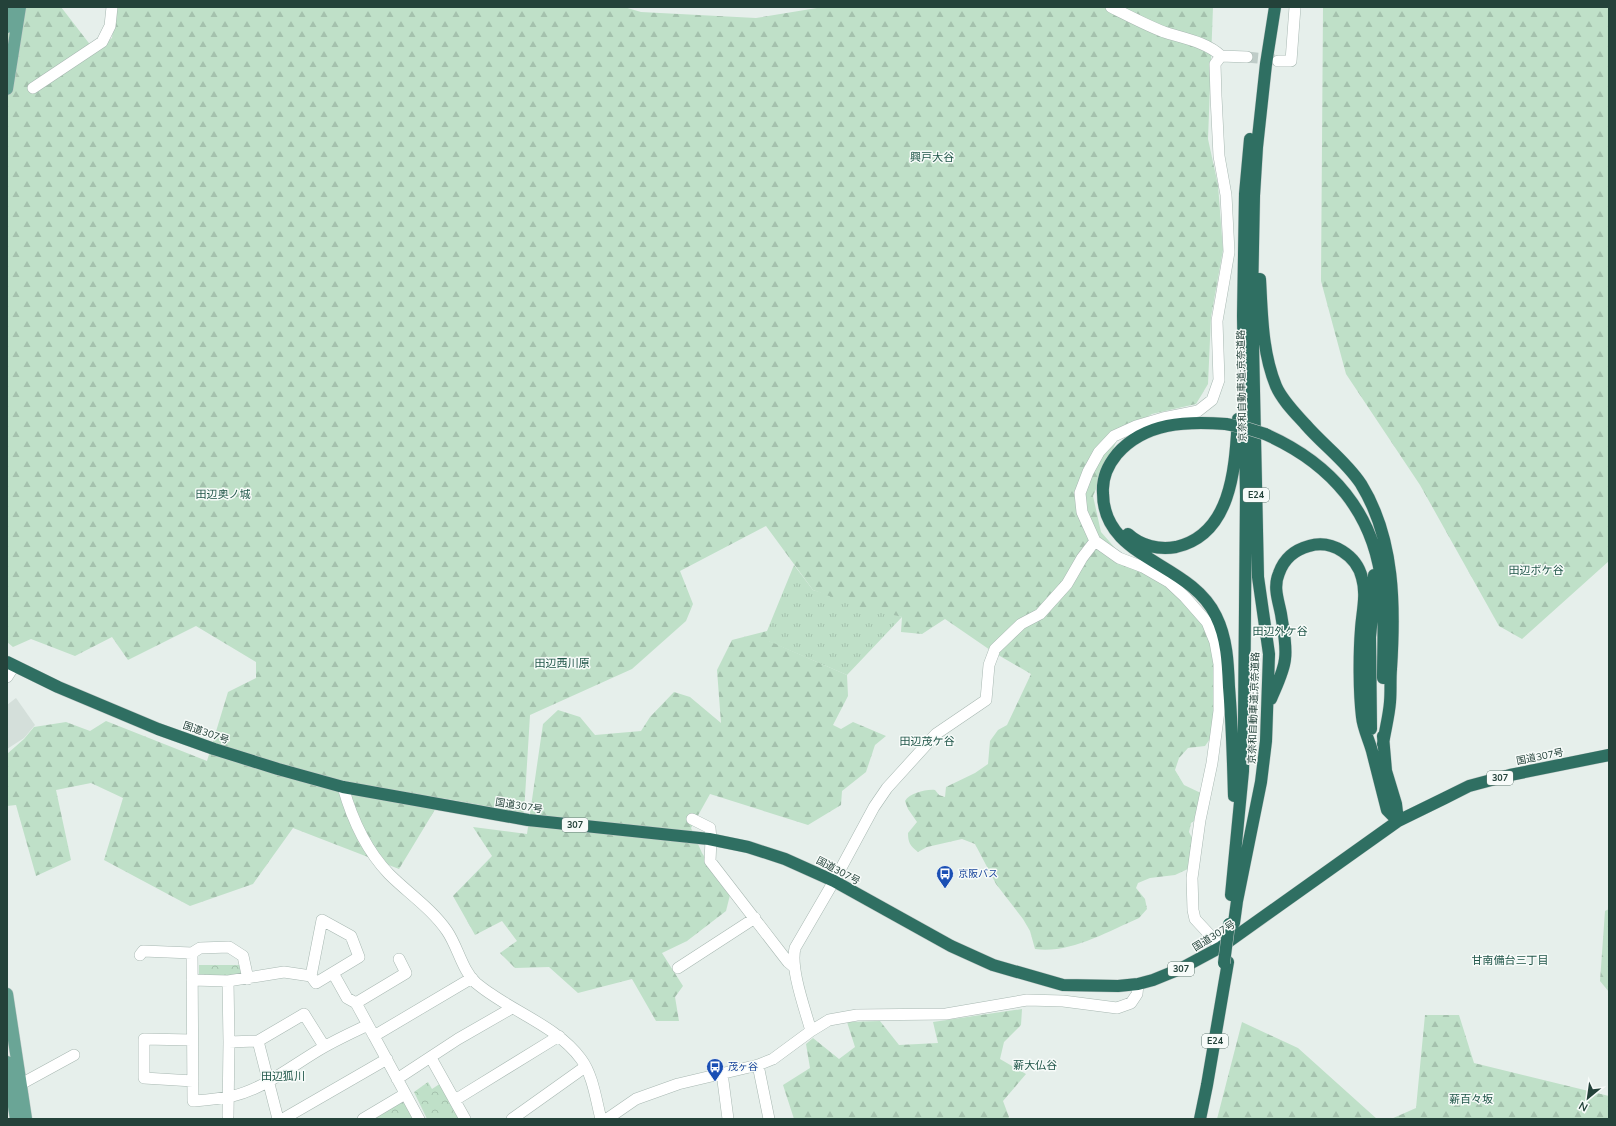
<svg xmlns="http://www.w3.org/2000/svg" width="1616" height="1126" font-family="'Nunito Sans','Noto Sans JP',sans-serif">
<style>
.built{fill:#d4dfda}
.grass{fill:url(#grass-tufts)}
.forest{fill:url(#forest-firs)}
.park{fill:url(#park-crowns)}
.lines{fill:none;stroke-linecap:round;stroke-linejoin:round}
.minor-tunnel{stroke:#bfccc8;stroke-width:11;stroke-dasharray:11 5.5;stroke-linecap:butt}
.minor-casing{stroke:#a8b8b2;stroke-width:12}
.major-casing{stroke:#c2cac8;stroke-width:13}
.highway-casing{stroke:#c2cac8;stroke-width:13}
.minor{stroke:#fff;stroke-width:11}
.major{stroke:#6aa596;stroke-width:12}
.highway{stroke:#2f6f62;stroke-width:12}
.highway-bridge-casing{stroke:#c2cac8;stroke-width:13;stroke-linecap:butt}
.highway-bridge{stroke:#2f6f62;stroke-width:12}
.labels{text-anchor:middle;dominant-baseline:central;stroke-width:3;stroke-linejoin:round;paint-order:stroke}
.shield{fill:#f7fbf9;stroke:#637a73;stroke-width:1}
.shield-label{font-size:9px;font-weight:bold;fill:#24423a}
.street-label{font-size:10px;fill:#24423a;stroke:#f7fbf9}
.transit-label{font-size:10px;fill:#164399;stroke:#f7fbf9;text-anchor:start}
.neighbourhood-label{font-size:11px;fill:#1f5548;stroke:#f7fbf9}
</style>
<defs>
<pattern id="grass-tufts" width="24" height="20" patternUnits="userSpaceOnUse"><rect width="24" height="20" fill="#bfe0c8"/><path d="M3 7l-1-3M5 7V3M7 7l1-3M15 17l-1-3M17 17v-4M19 17l1-3" fill="none" stroke="#a4c1ad"/></pattern>
<pattern id="forest-firs" width="22" height="20" patternUnits="userSpaceOnUse"><rect width="22" height="20" fill="#bfe0c8"/><path d="M5 1l3.5 6h-7zM16 11l3.5 6h-7z" fill="#a4c1ad"/></pattern>
<pattern id="park-crowns" width="20" height="18" patternUnits="userSpaceOnUse"><rect width="20" height="18" fill="#bfe0c8"/><path d="M2 6a3 3 0 1 1 6 0M12 15a3 3 0 1 1 6 0" fill="none" stroke="#a4c1ad"/></pattern>
</defs>
<rect width="100%" height="100%" fill="#e6efeb"/>
<path class="built" d="M 16,698 L 35,725 L 24,738 L 7,749 L 7,705 Z"/>
<path class="grass" d="M 794,565 L 813,590 L 902,617 L 847,675 L 768,641 L 767,631 Z"/>
<path class="forest" d="M 7,7 L 61,7 L 95,51 L 112,38 L 115,7 L 624,7 L 641,12 L 756,18 L 823,7 L 1213,7 L 1208,139 L 1218,185 L 1223,250 L 1211,317 L 1208,384 L 1196,404 L 1152,414 L 1120,433 L 1093,496 L 1101,532 L 1123,557 L 1177,592 L 1196,613 L 1212,641 L 1216,678 L 1212,736 L 1205,746 L 1188,748 L 1179,758 L 1175,770 L 1184,785 L 1203,794 L 1202,815 L 1191,823 L 1189,832 L 1193,840 L 1190,868 L 1175,875 L 1150,878 L 1138,883 L 1136,888 L 1145,899 L 1147,909 L 1139,918 C 1107,932 1069,954 1035,949 L 1030,931 L 1023,919 L 996,884 L 975,844 L 962,839 L 927,847 L 918,852 C 910,846 908,842 908,833 L 917,822 L 908,809 L 905,801 C 910,793 926,789 935,790 L 939,795 L 945,797 L 946,787 L 975,773 L 988,764 L 990,741 L 998,730 L 1007,725 L 1031,674 L 993,652 L 945,619 L 922,634 L 901,632 L 902,617 L 856,606 L 813,590 L 766,526 L 680,571 L 693,604 L 686,621 L 632,669 L 530,715 L 524,813 L 442,798 L 399,869 L 293,828 L 253,884 L 190,906 L 104,860 L 123,798 L 91,783 L 56,790 L 71,860 L 36,876 L 16,805 L 7,806 L 7,754 L 24,739 L 34,727 L 66,722 L 90,731 L 106,721 L 207,761 L 228,692 L 256,678 L 256,662 L 196,626 L 128,660 L 112,637 L 75,656 L 31,639 L 13,647 L 7,642 Z
M 1323,7 L 1609,7 L 1609,561 L 1522,639 L 1499,626 L 1420,485 L 1346,374 L 1321,281 Z
M 767,631 L 769,641 L 847,675 L 848,696 L 833,725 L 841,729 L 853,722 L 886,736 L 875,745 L 866,772 L 842,791 L 841,805 L 808,825 L 710,794 L 691,828 L 702,853 L 730,895 L 726,911 L 687,941 L 662,953 L 683,986 L 675,997 L 679,1021 L 656,1021 L 632,979 L 578,993 L 549,967 L 515,968 L 500,953 L 517,941 L 502,921 L 475,935 L 453,896 L 492,856 L 473,827 L 527,834 L 543,724 L 558,710 L 580,717 L 595,735 L 641,731 L 650,717 L 674,692 L 690,697 L 721,723 L 717,670 L 732,640 Z
M 1609,909 L 1609,992 L 1600,981 L 1605,911 Z
M 1022,1009 L 1021,1025 L 1004,1042 L 1000,1059 L 1026,1074 L 1003,1101 L 1009,1117 L 1008,1119 L 794,1119 L 783,1085 L 810,1068 L 806,1044 L 813,1038 L 839,1059 L 855,1047 L 847,1022 L 880,1021 L 899,1045 L 938,1043 L 933,1022 Z
M 1425,1015 L 1459,1015 L 1474,1063 L 1609,1096 L 1609,1119 L 1391,1119 L 1416,1108 Z
M 1242,1022 L 1298,1048 L 1377,1119 L 1217,1119 Z"/>
<path class="park" d="M 199,965 L 245,965 L 248,979 L 205,981 L 199,975 Z
M 444,1081 L 466,1119 L 427,1119 L 414,1092 L 428,1082 L 432,1089 Z
M 405,1099 L 413,1119 L 373,1119 Z"/>
<g class="lines">
<path class="minor-tunnel" d="M 1247,57 L 1276,60"/>
<defs>
<path id="minor" d="M 1111,7 C 1129,16 1146,25 1164,32 C 1182,38 1207,42 1221,56 L 1247,57
M 1221,56 L 1215,64 L 1216,96 L 1219,156 L 1226,195 L 1229,252 L 1217,321 L 1219,380 L 1212,400 L 1198,411 L 1163,418 L 1136,426 L 1114,436 L 1099,452 L 1088,472 L 1080,493 L 1082,512 L 1095,541 L 1119,558 L 1143,567 L 1169,582 L 1185,597 L 1207,622 L 1215,642 L 1219,664 L 1219,711 L 1212,763 L 1200,820 L 1192,878 L 1193,910 L 1195,919 L 1221,947
M 1278,61 L 1291,61 L 1295,7
M 33,88 L 102,42 L 110,26 L 112,7
M 7,677 L 14,666
M 343,787 C 352,819 365,849 389,874 C 408,893 432,909 447,931 C 458,947 462,970 476,983 C 481,987 486,991 491,994 C 521,1015 559,1029 581,1059 C 593,1075 596,1100 601,1119
M 692,819 L 710,828 L 711,840 L 710,861 L 788,962 L 794,967
M 192,953 L 193,1101 C 206,1100 220,1099 233,1096 C 266,1088 294,1064 324,1047 C 338,1039 353,1032 368,1025
M 140,955 L 143,951 L 192,953 L 200,948 L 229,947 L 243,956 L 248,979
M 399,959 L 406,973 L 356,1003 L 374,1036 L 472,978
M 678,968 L 755,918
M 333,973 L 347,998 L 356,1003
M 192,980 L 228,981 L 229,1042 L 258,1041 L 304,1014 L 324,1046
M 228,981 L 284,972 L 311,976 L 316,983 L 359,957 L 351,936 L 322,920 L 311,976
M 811,1031 C 805,1009 790,969 795,948 L 834,881 L 874,807 L 887,788 L 936,734 L 986,700 L 989,665 L 995,649 L 1021,624 L 1040,614 L 1067,584 L 1082,558 L 1095,541
M 374,1036 L 419,1119
M 192,1040 L 144,1039 L 144,1078 L 193,1081
M 258,1041 L 278,1119
M 431,1058 L 465,1119
M 758,1065 L 769,1119
M 722,1073 L 728,1119
M 397,1079 L 458,1039 L 512,1008
M 21,1084 L 74,1055
M 455,1100 L 559,1036
M 228,1116 L 229,1042
M 283,1119 L 387,1059
M 363,1119 L 405,1094
M 512,1119 L 585,1067
M 607,1119 L 636,1099 L 678,1084 L 758,1065 L 773,1059 L 811,1031 L 829,1020 L 857,1015 L 946,1014 L 1027,1000 L 1063,1001 L 1117,1008 L 1131,1003 L 1137,994 L 1138,984"/>
<path id="major" d="M 7,27 L 10,7
M 7,89 L 20,7
M 7,994 L 26,1119
M 7,1062 L 16,1119"/>
<path id="highway" d="M 1260,279 C 1262,314 1262,352 1276,386 C 1282,400 1295,413 1305,424 C 1323,445 1346,461 1361,484 C 1395,539 1395,607 1391,669 C 1390,680 1391,691 1390,702 C 1389,716 1385,730 1383,744
M 1226,424 C 1187,421 1145,422 1117,454 C 1108,465 1102,479 1103,493 C 1103,560 1190,561 1216,616 C 1227,638 1228,663 1229,687 C 1232,723 1233,759 1234,796
M 1265,434 C 1331,463 1375,513 1382,587 C 1385,617 1383,648 1383,678
M 1128,534 C 1141,546 1159,550 1176,547 C 1233,534 1235,465 1238,419
M 7,662 L 58,687 L 158,729 L 214,749 L 278,769 L 343,787 L 528,820 L 709,839 L 748,847 L 785,859 L 834,881 L 951,946 L 993,965 L 1063,985 L 1118,986 L 1138,984 L 1153,980 L 1180,969 L 1221,947 L 1398,821 L 1445,798 L 1469,786 L 1510,775 L 1609,755
M 1271,699 C 1276,687 1284,671 1285,659 C 1287,645 1283,628 1281,614 C 1278,599 1273,587 1279,573 C 1284,559 1294,550 1309,546 C 1332,539 1357,556 1362,578 C 1367,594 1362,613 1361,629 C 1359,654 1359,692 1362,717 C 1363,728 1369,740 1372,751 C 1377,771 1382,791 1387,810 L 1398,821
M 1371,729 L 1370,637 L 1374,596 L 1374,575
M 1383,736 L 1386,771 L 1396,804 L 1398,821
M 1231,895 L 1243,771 L 1244,723 L 1246,496 L 1243,316 L 1245,194 L 1250,139
M 1234,923 L 1237,901 L 1261,782 L 1266,741 L 1269,654 L 1258,577 L 1252,298 L 1254,196 L 1257,147 L 1266,64 L 1275,7
M 1200,1119 L 1207,1085 L 1228,962"/>
</defs>
<use href="#minor" class="minor-casing"/>
<use href="#major" class="major-casing"/>
<use href="#highway" class="highway-casing"/>
<use href="#minor" class="minor"/>
<use href="#major" class="major"/>
<use href="#highway" class="highway"/>
<defs>
<path id="highway-bridge" d="M 1226,424 L 1246,428 L 1265,434
M 1224,963 L 1229,924"/>
</defs>
<use href="#highway-bridge" class="highway-bridge-casing"/>
<use href="#highway-bridge" class="highway-bridge"/>
</g>
<defs>
<symbol id="bus-pin" viewBox="-11 -11 22 30"><path d="M0 17L-7.5 6A9.5 9.5 0 1 1 7.5 6Z" fill="#1a4fb4" stroke="#f7fbf9"/><path d="M-5-6H5V4H4V6H2V4H-2V6H-4V4H-5ZM-3.5-4V0h7V-4ZM-3.5 1.2v1.5H-2V1.2ZM2 1.2v1.5H3.5V1.2Z" fill="#fff"/></symbol>
</defs>
<g fill-rule="evenodd">
<use href="#bus-pin" x="935" y="864" width="20" height="27"/>
<use href="#bus-pin" x="705" y="1057" width="20" height="27"/>
</g>
<g class="labels">
<g class="shield">
<rect x="1243" y="488" width="26" height="14" rx="3"/>
<rect x="1487" y="771" width="26" height="14" rx="3"/>
<rect x="562" y="818" width="26" height="14" rx="3"/>
<rect x="1168" y="962" width="26" height="14" rx="3"/>
<rect x="1202" y="1034" width="26" height="14" rx="3"/>
</g>
<g class="shield-label">
<text x="1256" y="495">E24</text>
<text x="1500" y="778">307</text>
<text x="575" y="825">307</text>
<text x="1181" y="969">307</text>
<text x="1215" y="1041">E24</text>
</g>
<g class="street-label">
<text transform="translate(1242 386) rotate(-91)">京奈和自動車道;京奈道路</text>
<text transform="translate(1254 708) rotate(-88)">京奈和自動車道;京奈道路</text>
<text transform="translate(206 733) rotate(19)">国道307号</text>
<text transform="translate(1540 757) rotate(-11)">国道307号</text>
<text transform="translate(519 806) rotate(9)">国道307号</text>
<text transform="translate(838 871) rotate(28)">国道307号</text>
<text transform="translate(1214 936) rotate(-32)">国道307号</text>
</g>
<g class="transit-label">
<text x="958" y="874">京阪バス</text>
<text x="728" y="1067">茂ヶ谷</text>
</g>
<g class="neighbourhood-label">
<text x="932" y="157">興戸大谷</text>
<text x="223" y="494">田辺奥ノ城</text>
<text x="1536" y="570">田辺ボケ谷</text>
<text x="1280" y="631">田辺外ケ谷</text>
<text x="562" y="663">田辺西川原</text>
<text x="927" y="741">田辺茂ケ谷</text>
<text x="1510" y="960">甘南備台三丁目</text>
<text x="1035" y="1065">薪大仏谷</text>
<text x="283" y="1076">田辺狐川</text>
<text x="1471" y="1099">薪百々坂</text>
</g>
</g>
<rect width="1616" height="1126" fill="none" stroke="#24423a" stroke-width="16"/>
<g transform="translate(1588 1098) rotate(209)" stroke="#f7fbf9" stroke-width="3" paint-order="stroke">
<path d="M0-3L7 15L0 10L-7 15Z" fill="#24423a"/>
<text y="-6" font-size="11" font-weight="bold" text-anchor="middle" fill="#24423a">N</text>
</g>
</svg>
